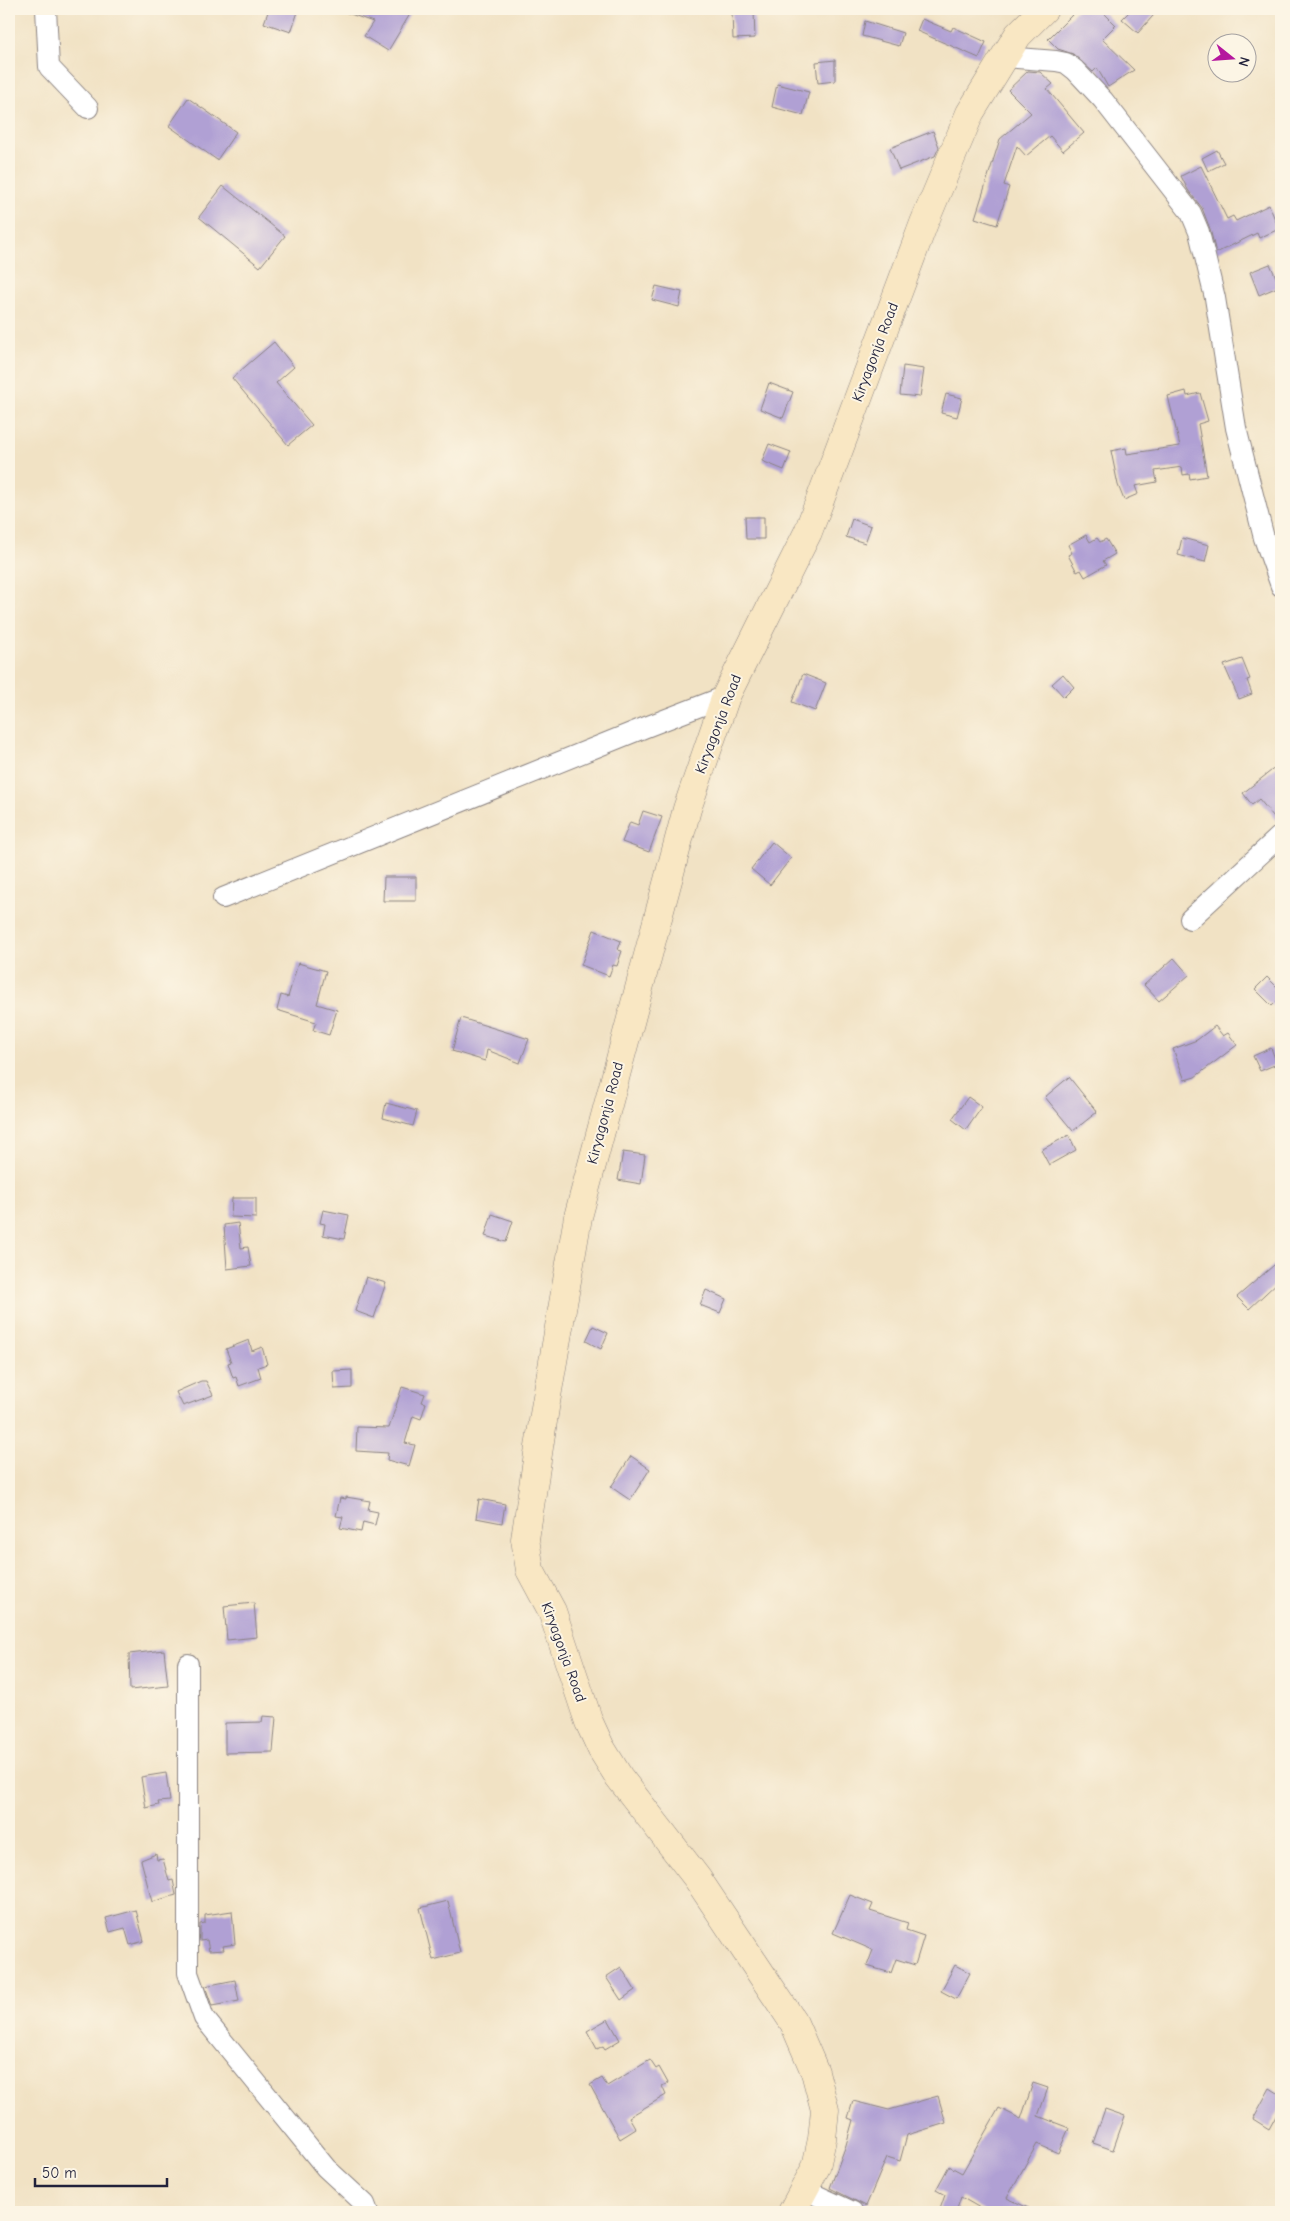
<svg xmlns="http://www.w3.org/2000/svg" width="1290" height="2221" font-family="'Comic Neue',sans-serif">
<style>
.building{fill:#b0a0d4}
.lines{fill:none;stroke-linecap:round;stroke-linejoin:round}
.street-casing{stroke:#8a8280;stroke-width:22}
.secondary-casing{stroke:#8a8280;stroke-width:29}
.street{stroke:#fff;stroke-width:20}
.secondary{stroke:#f9e7c3;stroke-width:28}
.labels{text-anchor:middle;dominant-baseline:central;stroke-width:4;stroke-linejoin:round;paint-order:stroke}
.street-label{font-size:15px;fill:#22223b;stroke:#fcf5e5}
</style>
<rect width="100%" height="100%" fill="#fcf5e5"/>
<filter id="ink" filterUnits="userSpaceOnUse"><feTurbulence type="fractalNoise" baseFrequency=".02" numOctaves="2"/><feDisplacementMap in="SourceGraphic" scale="10" xChannelSelector="R" yChannelSelector="G"/><feConvolveMatrix kernelMatrix="1 2 1 2 8 2 1 2 1" color-interpolation-filters="sRGB"/></filter>
<filter id="wash" filterUnits="userSpaceOnUse"><feTurbulence type="fractalNoise" baseFrequency=".0096" numOctaves="4" result="noise"/><feDisplacementMap in="SourceGraphic" scale="20" xChannelSelector="R" yChannelSelector="G"/><feGaussianBlur stdDeviation="1.12" result="paint"/><feColorMatrix in="noise" values="0 0 0 0 0 0 0 0 0 0 0 0 0 0 0 0 0 1.4 0 .05"/><feComposite in="paint" operator="in"/></filter>
<g filter="url(#wash)">
<rect width="100%" height="100%" fill="#f1e2c4"/>
<g id="blocks">
<path class="building" d="M 269,9 L 299,9 L 291,32 L 264,23 Z
M 342,9 L 413,9 L 388,51 L 364,36 L 373,22 L 342,11 Z
M 1078,9 L 1100,9 L 1116,25 L 1102,39 L 1134,70 L 1108,87 L 1097,68 L 1093,72 L 1073,54 L 1058,49 L 1048,39 Z
M 1132,9 L 1159,9 L 1138,33 L 1122,19 Z
M 754,11 L 755,38 L 733,39 L 732,12 Z
M 922,19 L 951,31 L 953,27 L 986,42 L 979,58 L 917,31 Z
M 865,21 L 903,33 L 899,46 L 862,36 Z
M 835,60 L 835,81 L 818,83 L 816,62 Z
M 1028,71 L 1040,72 L 1053,84 L 1047,89 L 1084,133 L 1063,151 L 1050,136 L 1026,156 L 1017,146 L 1004,185 L 1009,187 L 997,225 L 975,218 L 1000,139 L 1031,113 L 1008,90 Z
M 777,84 L 809,92 L 803,115 L 772,107 Z
M 188,98 L 236,132 L 217,160 L 169,126 Z
M 933,131 L 939,147 L 935,156 L 899,170 L 890,148 Z
M 1217,150 L 1224,163 L 1208,171 L 1202,158 Z
M 1201,166 L 1227,219 L 1233,216 L 1236,221 L 1269,205 L 1279,229 L 1259,238 L 1257,233 L 1216,253 L 1210,229 L 1202,208 L 1188,190 L 1181,176 Z
M 223,186 L 285,236 L 260,267 L 199,217 Z
M 1270,264 L 1280,286 L 1259,295 L 1250,272 Z
M 656,286 L 682,292 L 679,307 L 652,300 Z
M 274,342 L 294,367 L 276,383 L 312,425 L 288,445 L 232,378 Z
M 903,366 L 924,369 L 920,397 L 900,395 Z
M 769,383 L 793,392 L 783,418 L 760,409 Z
M 1186,391 L 1187,396 L 1200,393 L 1208,421 L 1198,424 L 1207,476 L 1190,479 L 1189,474 L 1183,475 L 1182,467 L 1155,471 L 1157,482 L 1135,486 L 1138,494 L 1124,500 L 1118,485 L 1111,451 L 1126,448 L 1127,454 L 1180,446 L 1168,396 Z
M 946,394 L 962,398 L 957,417 L 941,413 Z
M 769,444 L 791,452 L 784,470 L 762,461 Z
M 745,517 L 764,517 L 764,539 L 746,539 Z
M 852,519 L 871,526 L 865,543 L 846,537 Z
M 1086,535 L 1090,542 L 1097,538 L 1100,542 L 1106,539 L 1115,554 L 1103,561 L 1106,565 L 1085,577 L 1081,570 L 1077,572 L 1068,555 L 1072,553 L 1068,545 Z
M 1182,538 L 1209,545 L 1205,562 L 1178,555 Z
M 1242,659 L 1250,679 L 1247,680 L 1252,694 L 1239,699 L 1224,665 Z
M 803,674 L 826,683 L 815,711 L 792,702 Z
M 1063,674 L 1074,687 L 1064,697 L 1052,684 Z
M 1281,763 L 1281,823 L 1279,823 L 1259,799 L 1252,805 L 1243,793 Z
M 643,811 L 662,817 L 649,852 L 622,842 L 630,822 L 638,825 Z
M 772,842 L 791,858 L 770,885 L 751,869 Z
M 384,877 L 416,877 L 416,901 L 383,901 Z
M 594,930 L 621,941 L 618,950 L 622,951 L 617,966 L 613,965 L 609,976 L 581,965 Z
M 1174,958 L 1189,975 L 1159,1001 L 1144,985 Z
M 298,963 L 326,971 L 317,1004 L 337,1010 L 329,1035 L 313,1030 L 316,1022 L 277,1010 L 281,995 L 288,997 Z
M 1267,977 L 1281,991 L 1281,997 L 1272,1006 L 1255,989 Z
M 461,1018 L 529,1039 L 520,1063 L 487,1050 L 485,1061 L 452,1051 Z
M 1215,1026 L 1223,1036 L 1228,1033 L 1237,1045 L 1195,1077 L 1185,1080 L 1173,1049 L 1197,1040 Z
M 1271,1048 L 1277,1064 L 1260,1071 L 1253,1056 Z
M 1069,1077 L 1097,1112 L 1073,1131 L 1045,1097 Z
M 968,1097 L 982,1107 L 966,1130 L 952,1119 Z
M 386,1103 L 417,1111 L 413,1126 L 383,1118 Z
M 1069,1135 L 1076,1150 L 1049,1165 L 1041,1150 Z
M 623,1152 L 645,1155 L 641,1184 L 618,1180 Z
M 232,1198 L 256,1198 L 256,1218 L 231,1217 Z
M 323,1210 L 349,1215 L 344,1239 L 323,1235 L 325,1224 L 320,1223 Z
M 492,1214 L 513,1221 L 506,1242 L 485,1236 Z
M 238,1223 L 241,1248 L 248,1247 L 251,1266 L 227,1269 L 224,1225 Z
M 1281,1259 L 1281,1279 L 1249,1309 L 1237,1297 Z
M 366,1277 L 386,1283 L 374,1318 L 355,1311 Z
M 706,1290 L 726,1299 L 720,1313 L 700,1305 Z
M 593,1326 L 608,1333 L 601,1349 L 586,1341 Z
M 249,1340 L 252,1351 L 262,1347 L 267,1364 L 258,1367 L 261,1378 L 239,1386 L 236,1377 L 233,1378 L 228,1363 L 231,1362 L 226,1349 Z
M 352,1370 L 352,1388 L 334,1389 L 333,1371 Z
M 201,1381 L 206,1381 L 213,1395 L 183,1406 L 176,1392 Z
M 402,1387 L 425,1394 L 422,1402 L 426,1403 L 421,1419 L 413,1416 L 405,1443 L 415,1445 L 409,1466 L 387,1460 L 388,1453 L 356,1451 L 357,1427 L 389,1428 Z
M 631,1456 L 650,1469 L 630,1500 L 611,1487 Z
M 346,1497 L 370,1501 L 368,1510 L 378,1512 L 375,1525 L 363,1522 L 361,1532 L 340,1528 L 343,1517 L 336,1516 L 340,1498 L 346,1499 Z
M 479,1499 L 505,1504 L 502,1523 L 476,1518 Z
M 254,1603 L 257,1637 L 227,1640 L 224,1606 Z
M 164,1650 L 168,1686 L 130,1690 L 129,1654 Z
M 263,1716 L 276,1717 L 273,1752 L 225,1753 L 225,1723 L 262,1722 Z
M 166,1773 L 170,1801 L 158,1802 L 159,1805 L 146,1808 L 141,1777 Z
M 156,1854 L 157,1860 L 163,1859 L 169,1881 L 173,1880 L 176,1895 L 152,1902 L 141,1860 Z
M 850,1895 L 873,1904 L 870,1911 L 908,1923 L 906,1930 L 924,1936 L 915,1965 L 896,1959 L 891,1973 L 867,1966 L 873,1950 L 833,1933 Z
M 448,1901 L 460,1953 L 433,1960 L 420,1908 Z
M 136,1910 L 144,1941 L 130,1945 L 125,1928 L 110,1932 L 106,1918 Z
M 232,1911 L 235,1944 L 223,1946 L 224,1950 L 209,1951 L 207,1940 L 200,1941 L 200,1924 L 205,1923 L 205,1915 Z
M 955,1965 L 970,1973 L 956,1999 L 941,1991 Z
M 621,1967 L 635,1990 L 621,2000 L 606,1977 Z
M 235,1980 L 239,2001 L 212,2006 L 205,1986 Z
M 608,2019 L 620,2040 L 605,2049 L 603,2046 L 597,2049 L 587,2031 Z
M 650,2060 L 656,2069 L 659,2067 L 668,2083 L 662,2086 L 666,2095 L 629,2117 L 636,2129 L 620,2139 L 590,2085 L 602,2078 L 607,2086 Z
M 1033,2083 L 1048,2088 L 1038,2116 L 1069,2128 L 1058,2153 L 1037,2144 L 1007,2198 L 1037,2212 L 987,2212 L 961,2197 L 956,2212 L 939,2212 L 945,2195 L 936,2190 L 949,2166 L 962,2173 L 999,2108 L 1021,2119 Z
M 1270,2088 L 1281,2095 L 1281,2107 L 1269,2129 L 1253,2119 Z
M 938,2096 L 946,2123 L 907,2135 L 900,2161 L 887,2157 L 866,2206 L 830,2188 L 846,2145 L 853,2120 L 848,2118 L 853,2101 L 889,2110 Z
M 1105,2109 L 1125,2116 L 1113,2150 L 1093,2143 Z"/>
</g>
</g>
<g filter="url(#ink)">
<use href="#blocks" fill-opacity="0" stroke="#8a8280" stroke-width="1"/>
<g class="lines">
<defs>
<path id="street" d="M 46,9 L 49,67 L 88,108
M 1005,57 L 1056,61 L 1066,63 L 1075,70 L 1103,100 L 1191,213 L 1199,232 L 1215,298 L 1236,428 L 1264,538 L 1281,586
M 223,898 L 646,727 L 726,696
M 1190,919 L 1281,835
M 188,1664 L 188,1973 L 204,2018 L 326,2168 L 365,2204 L 368,2212
M 805,2190 L 853,2212"/>
<path id="secondary" d="M 792,2212 L 816,2167 L 822,2139 L 825,2110 L 815,2072 L 794,2023 L 697,1878 L 619,1777 L 601,1748 L 589,1722 L 552,1611 L 530,1570 L 525,1539 L 545,1408 L 578,1217 L 687,809 L 726,696 L 808,532 L 924,223 L 970,113 L 1018,35 L 1044,9"/>
</defs>
<use href="#street" class="street-casing"/>
<use href="#secondary" class="secondary-casing"/>
<use href="#street" class="street"/>
<use href="#secondary" class="secondary"/>
</g>
</g>
<g class="labels">
<g class="street-label">
<text transform="translate(875 352) rotate(-69)">Kiryagonja Road</text>
<text transform="translate(718 724) rotate(-69)">Kiryagonja Road</text>
<text transform="translate(605 1113) rotate(-75)">Kiryagonja Road</text>
<text transform="translate(564 1652) rotate(70)">Kiryagonja Road</text>
</g>
</g>
<rect width="1290" height="2221" fill="none" stroke="#fcf5e5" stroke-width="30"/>
<g transform="translate(1232 58) rotate(107)"><circle r="24" fill="#fcf5e5" stroke="#a5a1a1"/>
<path d="M0-4L9 19L0 12L-9 19Z" fill="#b5179e"/>
<text y="-8" font-size="14" font-weight="bold" text-anchor="middle" fill="#22223b">N</text>
</g>
<path d="M35 2178v8h132v-8" fill="none" stroke="#22223b" stroke-width="2.5"/>
<text x="42" y="2178" font-size="15" fill="#22223b" stroke="#fcf5e5" stroke-width="4" paint-order="stroke">50 m</text>
</svg>
